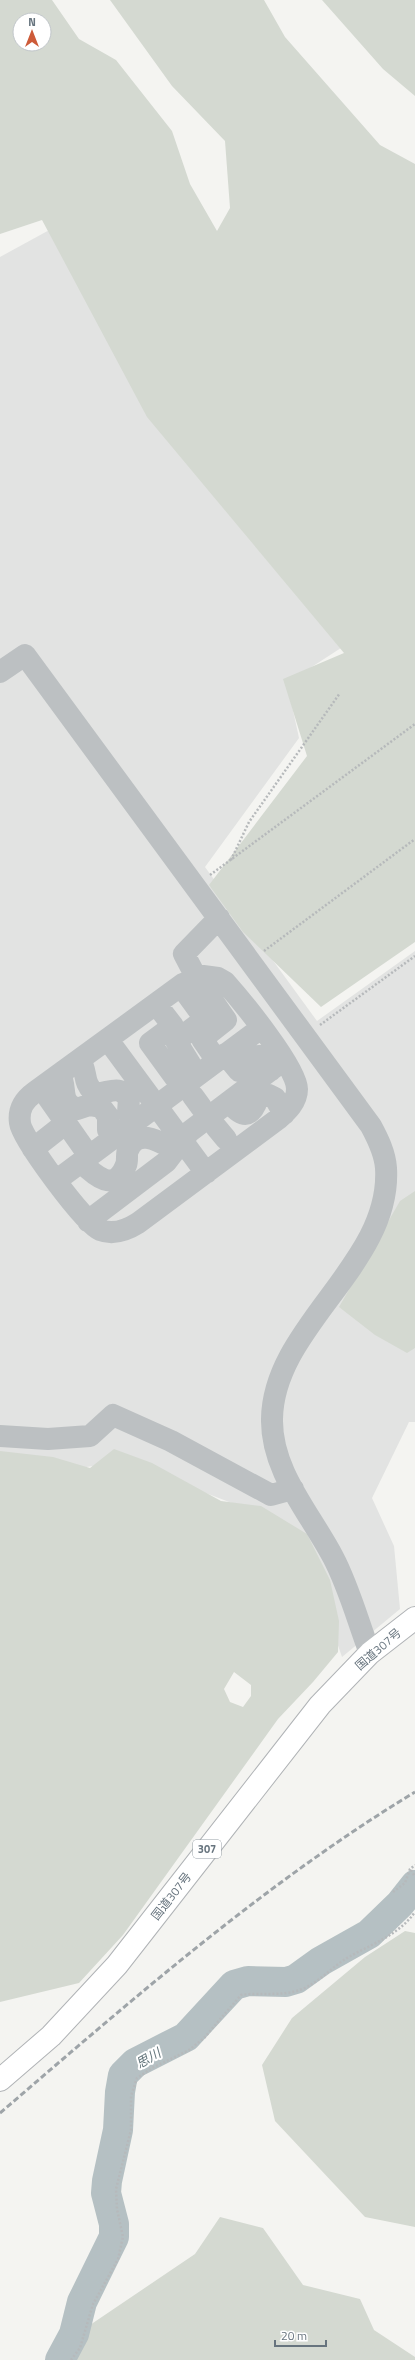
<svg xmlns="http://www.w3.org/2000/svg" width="415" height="2360" font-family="'Titillium Web','Noto Sans JP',sans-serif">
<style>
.built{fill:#e2e3e2}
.green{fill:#d4d9d1;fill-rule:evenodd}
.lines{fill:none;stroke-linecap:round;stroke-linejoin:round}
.river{stroke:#b5c0c3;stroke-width:30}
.highway-casing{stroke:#b0b3b6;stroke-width:24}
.path{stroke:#b6b9bb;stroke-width:2.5;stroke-dasharray:2 2;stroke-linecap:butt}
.minor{stroke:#bcc0c2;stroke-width:22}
.highway{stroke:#fff;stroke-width:22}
.rail{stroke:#9ea4a8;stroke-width:3;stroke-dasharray:6 3;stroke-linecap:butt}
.labels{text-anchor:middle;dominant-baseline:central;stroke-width:4;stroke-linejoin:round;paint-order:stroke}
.shield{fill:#fff;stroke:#959ea5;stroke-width:1}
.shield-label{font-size:11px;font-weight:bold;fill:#67747e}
.street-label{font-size:12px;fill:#67747e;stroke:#fff}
.water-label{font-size:13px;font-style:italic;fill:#63757b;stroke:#fff}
</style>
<rect width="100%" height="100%" fill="#f4f4f1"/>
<path class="built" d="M 53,228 L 344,646 L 287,683 L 299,738 L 205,867 L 317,1021 L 415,951 L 415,1422 L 409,1422 L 372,1498 L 394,1546 L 400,1609 L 342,1657 L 303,1543 L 271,1518 L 122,1461 L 69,1470 L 0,1460 L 0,257 Z"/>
<path class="green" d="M 0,0 L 52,0 L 79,39 L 116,60 L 172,131 L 190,184 L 217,231 L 230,208 L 225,141 L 172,86 L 110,0 L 264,0 L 285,37 L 380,145 L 415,164 L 415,942 L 321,1007 L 243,932 L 209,885 L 307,756 L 283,679 L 344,653 L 147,417 L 42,220 L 0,234 ZM 20,20 L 44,20 L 44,44 L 20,44 Z
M 322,0 L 415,0 L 415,96 L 383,69 Z
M 415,1191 L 415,1348 L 407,1353 L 375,1335 L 339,1307 L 400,1201 Z
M 114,1449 L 152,1463 L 221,1501 L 261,1506 L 307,1534 L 330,1580 L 339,1621 L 338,1652 L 313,1682 L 278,1719 L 123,1935 L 79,1983 L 0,2002 L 0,1451 L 53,1457 L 90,1468 ZM 234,1672 L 251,1685 L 251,1696 L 243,1707 L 230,1702 L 224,1689 Z
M 405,1931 L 415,1933 L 415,2227 L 365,2217 L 275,2121 L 262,2065 L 292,2018 L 365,1957 Z
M 220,2217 L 263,2228 L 303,2285 L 360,2299 L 374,2330 L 415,2357 L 415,2360 L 70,2360 L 90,2325 L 195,2254 Z"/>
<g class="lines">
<path class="river" d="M 60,2360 L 74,2334 L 82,2302 L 114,2237 L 114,2224 L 106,2193 L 107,2181 L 118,2130 L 120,2092 L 123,2075 L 135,2063 L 186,2037 L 234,1985 L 248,1981 L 286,1982 L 296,1979 L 321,1961 L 369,1934 L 400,1904 L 415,1885"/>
<defs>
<path id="highway" d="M 0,2080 L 51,2036 L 117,1965 L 320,1705 L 370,1653 L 415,1618"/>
</defs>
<use href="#highway" class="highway-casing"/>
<path class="path" d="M 231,860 L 249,822 L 340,693
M 210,875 L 415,724
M 264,951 L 415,839
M 320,1025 L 415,956
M 411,1870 L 415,1877
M 393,1892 L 405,1883 L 410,1869 L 415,1865
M 71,2360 L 80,2348 L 93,2304 L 118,2259 L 123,2237 L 117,2209 L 116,2189 L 131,2130 L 131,2096 L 137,2078 L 152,2068 L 189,2050 L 204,2038 L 241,1995 C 261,1992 283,1997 302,1989 C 318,1983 332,1967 347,1958 C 371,1944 398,1936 415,1912"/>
<path class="minor" d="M 0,672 L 25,655 L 371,1126 C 378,1139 385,1153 386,1168 C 392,1264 273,1326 272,1419 C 271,1471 310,1513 333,1557 C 349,1587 358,1622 370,1653
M 203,976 L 218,978 L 225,982 C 241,1000 297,1068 297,1089 C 297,1102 287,1111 278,1119 L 138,1223 C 127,1230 113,1235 100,1230 C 85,1224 22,1139 20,1123 C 18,1109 24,1100 35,1092 L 183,984 Z
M 181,986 L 205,1019 L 176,1041 L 197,1075
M 156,1004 L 173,1026 L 150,1043 L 182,1087
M 108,1040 L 206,1173
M 225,1054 L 239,1071 L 259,1056 L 270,1071
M 80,1060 C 88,1073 82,1081 94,1093 C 107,1095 118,1083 129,1098 L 128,1113 L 134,1123
M 217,1061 L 202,1039 L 226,1020 L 196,977 L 184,954 L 219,918
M 60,1074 C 68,1091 58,1100 77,1109 L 89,1105 L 101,1107 L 108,1116 L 108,1130 L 113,1138
M 47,1096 L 89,1156
M 193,1096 L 201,1107
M 229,1102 C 242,1118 251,1119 258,1098 L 269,1095 L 275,1098 L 284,1114
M 216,1127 L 226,1139
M 33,1149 L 66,1123
M 81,1162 C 95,1176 115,1194 126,1165 C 128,1160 126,1154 128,1150 C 138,1127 160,1142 175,1150
M 57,1180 L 261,1028
M 88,1221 L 166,1162 L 189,1132 L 284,1060
M 0,1436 L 48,1439 L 90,1436 L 113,1415 L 171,1441 L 271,1495 L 293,1489"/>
<use href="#highway" class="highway"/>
<path class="rail" d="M 0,2113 C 133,1999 265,1883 415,1792"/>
</g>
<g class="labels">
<rect class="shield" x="193" y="1840" width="28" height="18" rx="3"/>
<g class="shield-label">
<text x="207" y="1849">307</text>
</g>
<g class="street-label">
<text transform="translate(378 1649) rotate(-41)">国道307号</text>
<text transform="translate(171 1896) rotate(-52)">国道307号</text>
</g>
<g class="water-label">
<text transform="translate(148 2058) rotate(-30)">思川</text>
</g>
</g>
<g transform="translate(32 32)"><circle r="19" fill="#ffffff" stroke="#c2c7cb"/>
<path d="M0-3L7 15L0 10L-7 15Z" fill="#cd5b39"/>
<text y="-6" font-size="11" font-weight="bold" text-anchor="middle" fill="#67747e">N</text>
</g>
<path d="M275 2340v6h51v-6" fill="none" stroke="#67747e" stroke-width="2"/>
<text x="281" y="2340" font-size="12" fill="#67747e" stroke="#ffffff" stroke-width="3" paint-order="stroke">20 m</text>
</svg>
